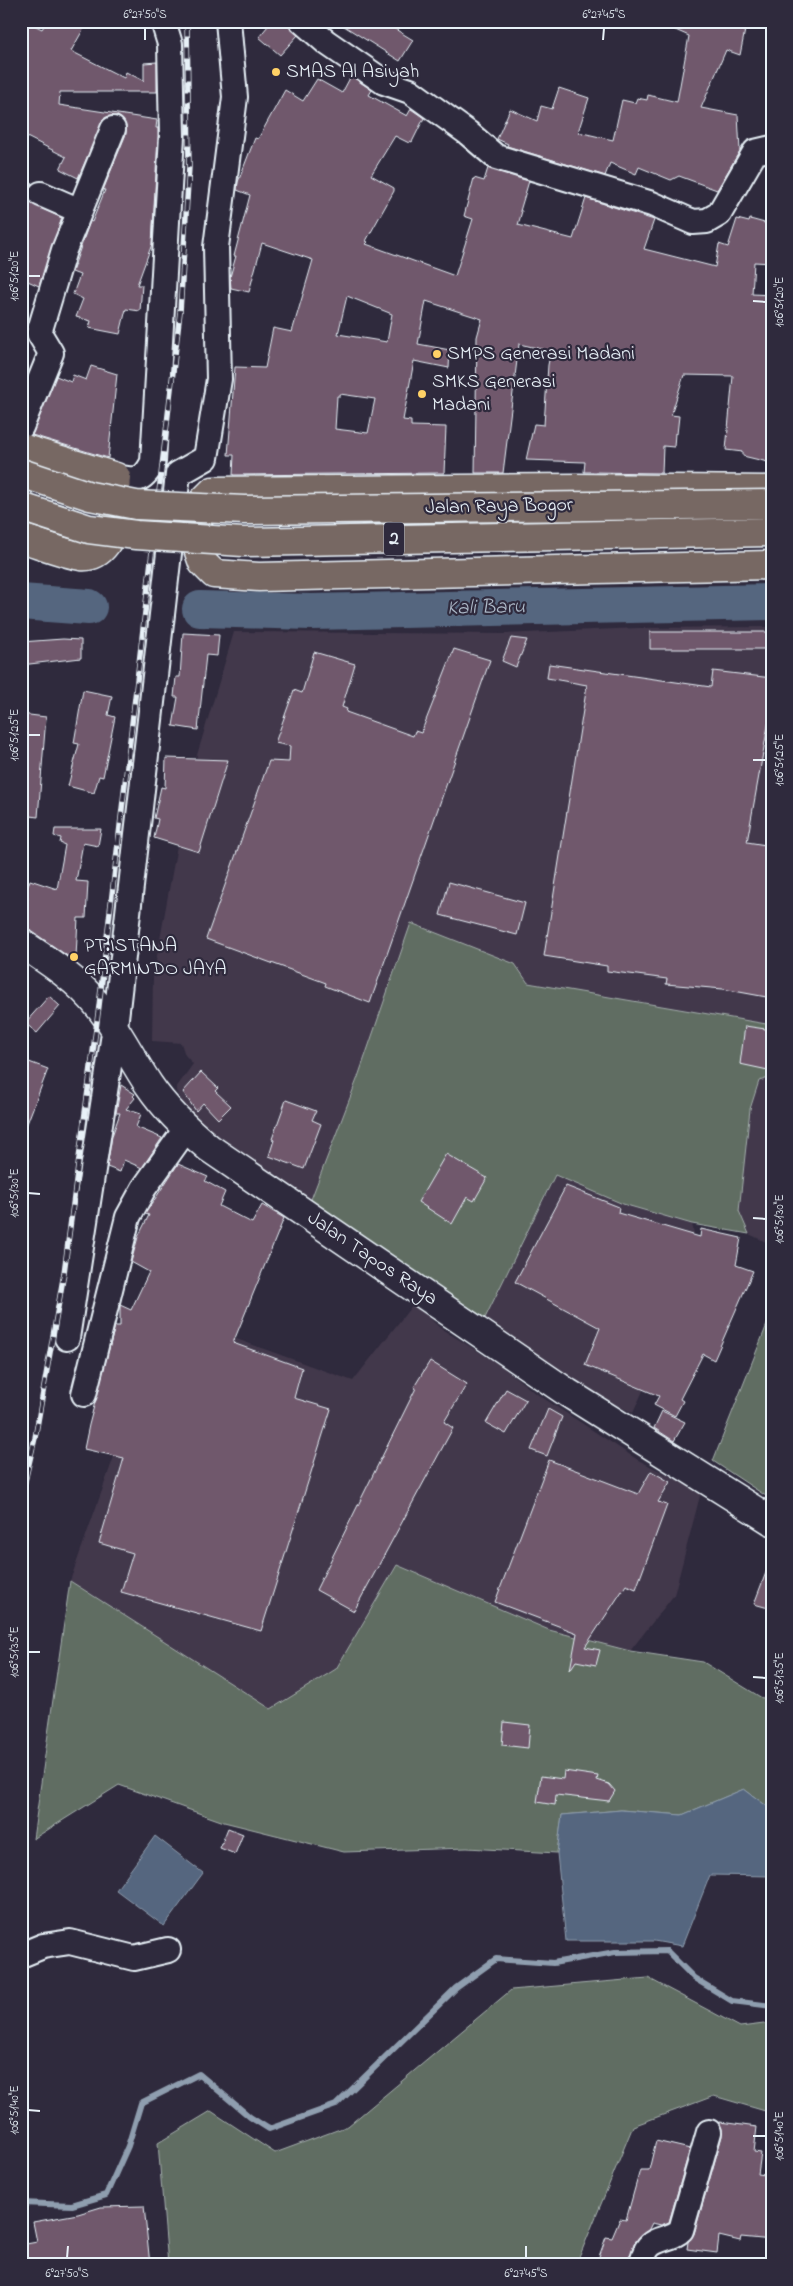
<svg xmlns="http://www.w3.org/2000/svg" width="793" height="2286" font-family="'Indie Flower',sans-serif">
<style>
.built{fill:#42384b}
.green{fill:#616d62;stroke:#a4afad}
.water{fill:#54667f;stroke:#8f9eaf}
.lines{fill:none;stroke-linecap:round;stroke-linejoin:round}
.stream{stroke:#8f9eaf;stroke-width:6}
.river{stroke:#54667f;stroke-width:36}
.building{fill:#6f586c;stroke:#e8f1f8;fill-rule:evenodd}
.minor-casing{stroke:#e8f1f8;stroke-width:28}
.secondary-casing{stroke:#e8f1f8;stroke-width:31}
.trunk-casing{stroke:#e8f1f8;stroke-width:31}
.minor{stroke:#2f2a3d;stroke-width:24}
.secondary{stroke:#2f2a3d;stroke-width:28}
.trunk{stroke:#776864;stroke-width:28}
.rail-casing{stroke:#e8f1f8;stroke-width:5.5}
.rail{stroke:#2f2a3d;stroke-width:4;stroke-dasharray:11;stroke-linecap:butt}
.trunk-bridge-casing{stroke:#e8f1f8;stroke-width:31;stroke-linecap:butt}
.trunk-bridge{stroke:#776864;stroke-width:28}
.ticks{fill:none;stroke:#e8f1f8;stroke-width:2}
.poi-dot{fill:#ffd166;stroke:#2f2a3d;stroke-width:2}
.labels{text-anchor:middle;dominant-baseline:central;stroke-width:4.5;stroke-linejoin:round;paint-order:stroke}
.shield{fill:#2f2a3d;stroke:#b0b5c0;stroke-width:1}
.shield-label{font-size:19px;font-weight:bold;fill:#e8f1f8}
.poi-label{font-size:20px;fill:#e8f1f8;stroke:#2f2a3d;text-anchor:start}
.street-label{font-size:20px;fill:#e8f1f8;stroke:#2f2a3d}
.water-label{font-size:21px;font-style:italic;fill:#adb9c8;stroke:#2f2a3d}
.neatline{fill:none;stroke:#e8f1f8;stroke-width:2}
.ticks-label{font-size:12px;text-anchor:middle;fill:#e8f1f8}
</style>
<rect width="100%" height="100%" fill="#2f2a3d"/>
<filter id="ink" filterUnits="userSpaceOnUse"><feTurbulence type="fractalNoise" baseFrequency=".02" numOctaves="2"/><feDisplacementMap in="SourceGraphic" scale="10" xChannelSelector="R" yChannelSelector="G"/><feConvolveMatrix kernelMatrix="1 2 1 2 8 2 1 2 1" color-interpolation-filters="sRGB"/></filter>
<g filter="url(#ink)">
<path class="built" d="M 772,627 L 772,1025 L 528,983 L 515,964 L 358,1077 L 310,1202 L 187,1114 L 176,1088 L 193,1064 L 185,1055 L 181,1043 L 152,1041 L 153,978 L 188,785 L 234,632 L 504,634 L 638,628 Z
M 772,1077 L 772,1245 L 749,1234 L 739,1211 L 750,1109 L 759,1081 Z
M 555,1175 L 623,1204 L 692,1224 L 699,1258 L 672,1326 L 633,1413 L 601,1398 L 532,1356 L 485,1318 Z
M 414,1303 L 440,1328 L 500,1365 L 534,1392 L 638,1460 L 701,1492 L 674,1595 L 630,1651 L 549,1630 L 397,1565 L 336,1669 L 271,1709 L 185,1657 L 70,1581 L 151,1352 L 228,1336 L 353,1381 Z"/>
<path class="green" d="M 411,923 L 515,964 L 528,983 L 772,1025 L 772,1077 L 759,1081 L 750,1109 L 739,1211 L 749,1234 L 692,1224 L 623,1204 L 555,1175 L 485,1318 L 310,1202 L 358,1077 Z
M 772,1312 L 772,1500 L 713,1461 Z
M 397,1565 L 549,1630 L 630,1651 L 703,1662 L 762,1698 L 772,1696 L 772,1810 L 744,1789 L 682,1815 L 621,1810 L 562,1815 L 557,1853 L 467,1848 L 344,1852 L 224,1822 L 119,1785 L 33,1839 L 70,1581 L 271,1709 L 336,1669 Z
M 648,1978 L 740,2027 L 772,2023 L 772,2113 L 714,2096 L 633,2126 L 576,2265 L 168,2265 L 158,2143 L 211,2111 L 275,2153 L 348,2126 L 511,1990 Z"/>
<path class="water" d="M 744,1789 L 772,1810 L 772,1876 L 710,1875 L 682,1946 L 654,1941 L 566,1941 L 557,1853 L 562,1815 L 621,1810 L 682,1815 Z
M 155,1836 L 203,1873 L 164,1926 L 116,1890 Z"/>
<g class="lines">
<path class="stream" d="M 21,2203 L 72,2205 L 106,2195 L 128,2146 L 141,2103 L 199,2074 L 250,2117 L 269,2129 L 336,2105 L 456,1988 L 496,1959 L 553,1963 L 615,1952 L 667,1951 L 694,1978 L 732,2001 L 772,2006"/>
<path class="river" d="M 21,602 L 89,607
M 200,609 L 312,612 L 772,602"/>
</g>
<path class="building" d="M 21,21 L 26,21 L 42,29 L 47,21 L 88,21 L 71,51 L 124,78 L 126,72 L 144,81 L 144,63 L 157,62 L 157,92 L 60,92 L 59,105 L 157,120 L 156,128 L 158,128 L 158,136 L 152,244 L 137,285 L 142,285 L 140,311 L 126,309 L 120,334 L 89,328 L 91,321 L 76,317 L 83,299 L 73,294 L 80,275 L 72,272 L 90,221 L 92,222 L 105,190 L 103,190 L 126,134 L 126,127 L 123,120 L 118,116 L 111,116 L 104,119 L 78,178 L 60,169 L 66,157 L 21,134 Z
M 272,21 L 289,21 L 289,26 L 298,35 L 280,55 L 259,37 Z
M 336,21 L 382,21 L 413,40 L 400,61 Z
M 655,21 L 735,21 L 746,25 L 740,55 L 726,50 L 701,108 L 738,115 L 740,151 L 717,190 L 679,176 L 671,180 L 639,167 L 636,174 L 610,163 L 605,176 L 507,146 L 508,144 L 497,139 L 510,109 L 537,121 L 541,106 L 552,109 L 559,88 L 589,98 L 578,132 L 613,140 L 622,100 L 635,103 L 637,98 L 647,100 L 648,95 L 677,102 L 689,36 Z
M 351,76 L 372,90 L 369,95 L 407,116 L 411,109 L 424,118 L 412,142 L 410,141 L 409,143 L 395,136 L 371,175 L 394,188 L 394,191 L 366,241 L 368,242 L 366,244 L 455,276 L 473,219 L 464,216 L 474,178 L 484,181 L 488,168 L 529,181 L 520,211 L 522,211 L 518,225 L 573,239 L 586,198 L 654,220 L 644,249 L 715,267 L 719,244 L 728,247 L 737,219 L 749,222 L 750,219 L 772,225 L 772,263 L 754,262 L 752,294 L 772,295 L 772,463 L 743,456 L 743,452 L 726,450 L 733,376 L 684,375 L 671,415 L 679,416 L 677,434 L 675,433 L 674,447 L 663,446 L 662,473 L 590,472 L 584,472 L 585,462 L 526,460 L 534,424 L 544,425 L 548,365 L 551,351 L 519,344 L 503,473 L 475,473 L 477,337 L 482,319 L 426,301 L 418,344 L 450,350 L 449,368 L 414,361 L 403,420 L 411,421 L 411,426 L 446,427 L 444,473 L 233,475 L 234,455 L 228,455 L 235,367 L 265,368 L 273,328 L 292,332 L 313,260 L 262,243 L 249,292 L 231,288 L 230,277 L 236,256 L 234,256 L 250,195 L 237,190 L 238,182 L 255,138 L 258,139 L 285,90 L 303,101 L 317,79 L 342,93 ZM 347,296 L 392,314 L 387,342 L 338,334 ZM 340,394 L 375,399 L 368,433 L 335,429 L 337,396 L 340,396 Z
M 21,177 L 32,183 L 27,195 L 30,203 L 62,218 L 39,286 L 21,278 Z
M 91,366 L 117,374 L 108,458 L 32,435 L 56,376 L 71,382 L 73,375 L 86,380 Z
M 650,632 L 768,632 L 768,649 L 650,649 Z
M 183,633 L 219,635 L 217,656 L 206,655 L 198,730 L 173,726 L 178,697 L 174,697 L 176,677 L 180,677 Z
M 511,638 L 527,640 L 516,667 L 502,661 Z
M 63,639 L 81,640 L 81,658 L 21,665 L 21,642 Z
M 454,649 L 490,660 L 370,1003 L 325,986 L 326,983 L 206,939 L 269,761 L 289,762 L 290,746 L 275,743 L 294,690 L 302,693 L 314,652 L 355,664 L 342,707 L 347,709 L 346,712 L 413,736 L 415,731 L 421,733 Z
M 549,664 L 711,687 L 713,671 L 772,678 L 772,703 L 747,842 L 772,846 L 772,998 L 723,989 L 666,984 L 667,979 L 607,971 L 607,966 L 544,956 L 587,685 L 547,678 Z
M 83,690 L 112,696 L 108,715 L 115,717 L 103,777 L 99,776 L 94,793 L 68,786 L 79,744 L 74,743 Z
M 21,714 L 46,717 L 38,817 L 21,815 Z
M 166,758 L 228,760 L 199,852 L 154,838 L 158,819 L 154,818 L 161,787 L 165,788 Z
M 55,829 L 101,829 L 98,846 L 83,843 L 76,881 L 88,882 L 86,918 L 78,918 L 76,957 L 69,957 L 30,930 L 21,927 L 21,914 L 28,898 L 24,896 L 30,880 L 57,889 L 65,845 L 60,843 L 61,838 L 54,836 Z
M 449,882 L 525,903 L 517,935 L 440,915 Z
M 49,996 L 60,1006 L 37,1033 L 25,1023 Z
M 745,1026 L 772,1030 L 770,1049 L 772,1052 L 768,1070 L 740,1064 Z
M 21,1059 L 48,1069 L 23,1134 L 21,1134 Z
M 201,1072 L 218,1088 L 215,1091 L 231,1106 L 218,1119 L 203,1103 L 196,1111 L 183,1092 Z
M 121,1085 L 135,1094 L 133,1096 L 135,1098 L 126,1109 L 141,1114 L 136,1127 L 162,1138 L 142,1168 L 124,1160 L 120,1172 L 107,1167 L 112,1136 L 120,1113 L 116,1113 Z
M 286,1100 L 316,1111 L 312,1120 L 321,1124 L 304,1169 L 269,1156 L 274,1140 L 272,1139 Z
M 446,1154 L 487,1178 L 474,1201 L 467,1197 L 452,1224 L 418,1202 Z
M 178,1164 L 208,1177 L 205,1181 L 225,1192 L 219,1206 L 252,1223 L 262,1205 L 284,1218 L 233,1343 L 302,1368 L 294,1398 L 331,1409 L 261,1631 L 121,1592 L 133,1553 L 99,1543 L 124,1458 L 84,1449 L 89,1425 L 115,1326 L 120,1326 L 120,1305 L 131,1310 L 149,1272 L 131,1262 L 138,1237 L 149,1215 L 145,1214 Z
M 566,1186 L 619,1207 L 618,1213 L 700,1237 L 701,1229 L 741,1238 L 736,1265 L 753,1271 L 714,1360 L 703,1354 L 680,1399 L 683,1401 L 675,1416 L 654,1405 L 659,1396 L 585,1365 L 600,1328 L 515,1282 Z
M 430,1361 L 467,1384 L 444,1422 L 453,1428 L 354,1611 L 316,1590 L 416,1388 L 414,1387 Z
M 506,1389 L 526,1400 L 506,1434 L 486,1423 Z
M 548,1409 L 562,1417 L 547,1456 L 531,1450 Z
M 662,1411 L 685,1422 L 674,1441 L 654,1428 Z
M 549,1460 L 638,1494 L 651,1471 L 670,1482 L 658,1502 L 667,1505 L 636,1589 L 626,1585 L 585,1647 L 600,1650 L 596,1665 L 576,1661 L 570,1670 L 577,1633 L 495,1602 Z
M 770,1562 L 772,1562 L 772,1609 L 754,1604 Z
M 504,1722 L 530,1725 L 528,1748 L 502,1745 Z
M 564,1771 L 598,1776 L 597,1780 L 609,1784 L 615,1791 L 609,1801 L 556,1795 L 555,1805 L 537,1802 L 541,1776 L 563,1779 Z
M 228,1828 L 243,1834 L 235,1854 L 220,1848 Z
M 720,2122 L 757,2127 L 754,2152 L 761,2153 L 758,2174 L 772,2176 L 772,2240 L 741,2237 L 740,2241 L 719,2236 L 717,2253 L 687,2249 L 688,2242 L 694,2234 L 722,2136 Z
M 656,2141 L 690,2149 L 669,2222 L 661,2225 L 652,2223 L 649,2229 L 634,2243 L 628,2265 L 596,2265 L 606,2237 L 612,2238 L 620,2219 L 626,2220 L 640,2170 L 649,2170 Z
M 144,2206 L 150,2265 L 21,2265 L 21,2245 L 37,2242 L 33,2222 L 78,2214 L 101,2207 Z"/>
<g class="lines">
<defs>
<path id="minor" d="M 302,21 L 326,42 L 384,82 L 410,91 L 468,133 L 496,157 L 652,204 L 693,222 L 707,221 L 719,214 L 755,152 L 772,148
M 41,194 L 80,211
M 21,427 L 51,353 L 39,333 L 64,250 L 113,129
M 116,477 C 136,481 143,482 153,462 L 172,136 L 170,44 L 163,21
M 67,1338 L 115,1027 L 178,474 L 206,458 L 219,379 L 216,247 L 235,97 L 228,21
M 84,1394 L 128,1217 L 144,1188 L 186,1129
M 21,1955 L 43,1946 L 70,1942 L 134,1958 L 168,1950
M 641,2265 C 643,2260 644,2253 647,2249 C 654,2237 672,2240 681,2230 L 709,2132"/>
<path id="secondary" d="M 21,943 C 50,962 79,981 100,1008 C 119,1032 132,1060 149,1085 C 166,1110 186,1129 209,1148 L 568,1393 L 772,1521"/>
<path id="trunk" d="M 21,448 L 116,477 C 114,490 118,504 116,516 C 114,534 103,558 81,556 C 65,554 38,543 21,538
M 772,490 L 577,488 L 213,491 L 203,501 L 198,521 L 197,546 L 203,563 L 214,574 L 259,577 L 772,565"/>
</defs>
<use href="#minor" class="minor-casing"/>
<use href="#secondary" class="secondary-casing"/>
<use href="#trunk" class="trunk-casing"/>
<use href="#minor" class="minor"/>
<use href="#secondary" class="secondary"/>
<use href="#trunk" class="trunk"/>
<defs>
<path id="rail" d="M 21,1498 L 35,1438 L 64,1273 L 99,1006 L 180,312 L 189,167 L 187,21"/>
</defs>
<use href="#rail" class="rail-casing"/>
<use href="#rail" class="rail"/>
<defs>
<path id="trunk-bridge" d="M 21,473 L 90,496 L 136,505 L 244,510 L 770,504
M 21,507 L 89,529 L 136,535 L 243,542 L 772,532"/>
</defs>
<use href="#trunk-bridge" class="trunk-bridge-casing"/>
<use href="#trunk-bridge" class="trunk-bridge"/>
</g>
</g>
<path class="ticks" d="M 145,40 L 145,28M 603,40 L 604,28M 28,276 L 40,276M 753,301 L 766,302M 28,735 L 40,735M 753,760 L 766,760M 28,1193 L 40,1194M 753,1218 L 766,1219M 28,1652 L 40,1652M 753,1677 L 766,1678M 28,2110 L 40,2111M 753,2136 L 766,2136M 67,2258 L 68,2246M 526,2258 L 526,2246"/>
<g class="poi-dot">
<circle cx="276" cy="72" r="5"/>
<circle cx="437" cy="354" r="5"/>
<circle cx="422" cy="394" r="5"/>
<circle cx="74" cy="957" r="5"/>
</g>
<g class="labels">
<rect class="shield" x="384" y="522.5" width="20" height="33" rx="4"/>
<g class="shield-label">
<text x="394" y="539">2</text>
</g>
<g class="poi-label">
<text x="286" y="72">SMAS Al Asiyah</text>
<text x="447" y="354">SMPS Generasi Madani</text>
<text x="432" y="382">SMKS Generasi<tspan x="432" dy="23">Madani</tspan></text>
<text x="84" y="946">PT.ISTANA<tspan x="84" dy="23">GARMINDO JAYA</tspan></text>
</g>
<g class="street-label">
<text transform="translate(499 507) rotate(-1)">Jalan Raya Bogor</text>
<text transform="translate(372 1259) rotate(34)">Jalan Tapos Raya</text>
</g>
<g class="water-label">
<text transform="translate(486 608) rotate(-1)">Kali Baru</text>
</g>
</g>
<rect width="793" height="2286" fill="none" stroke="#2f2a3d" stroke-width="55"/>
<rect x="28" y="28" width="738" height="2230" class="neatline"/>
<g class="ticks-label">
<text x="145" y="18">6°27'50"S</text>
<text x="604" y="18">6°27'45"S</text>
<text transform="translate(14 276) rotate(-90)" y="4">106°51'20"E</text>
<text transform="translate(779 302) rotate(-90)" y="4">106°51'20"E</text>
<text transform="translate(14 735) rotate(-90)" y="4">106°51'25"E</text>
<text transform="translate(779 760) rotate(-90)" y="4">106°51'25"E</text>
<text transform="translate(14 1193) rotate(-90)" y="4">106°51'30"E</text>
<text transform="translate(779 1219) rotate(-90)" y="4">106°51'30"E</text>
<text transform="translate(14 1652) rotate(-90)" y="4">106°51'35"E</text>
<text transform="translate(779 1678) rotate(-90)" y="4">106°51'35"E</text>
<text transform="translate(14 2110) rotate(-90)" y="4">106°51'40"E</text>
<text transform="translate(779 2136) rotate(-90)" y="4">106°51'40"E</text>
<text x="67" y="2277">6°27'50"S</text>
<text x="526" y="2277">6°27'45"S</text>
</g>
</svg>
